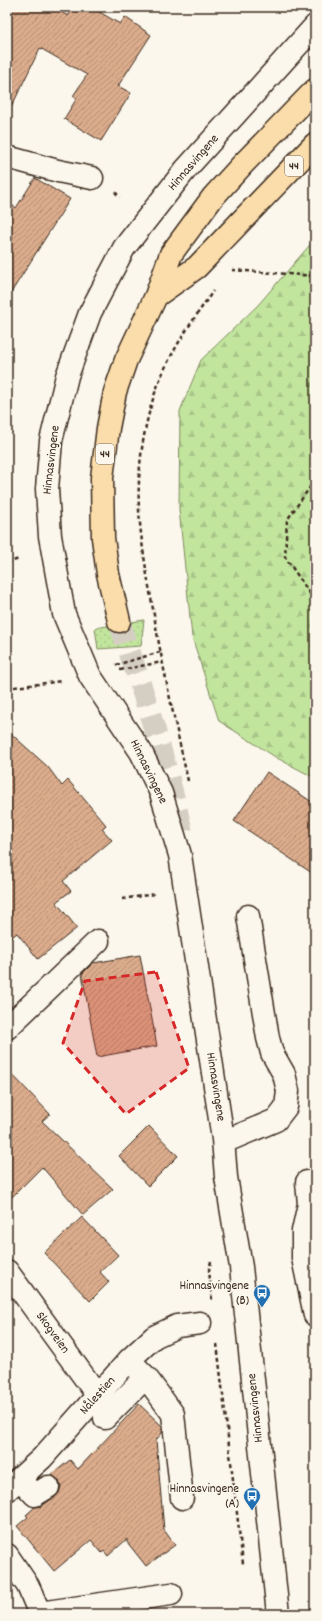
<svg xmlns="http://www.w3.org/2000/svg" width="322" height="1621" font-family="Dekko,sans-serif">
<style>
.grass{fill:url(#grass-dots);stroke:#7e885e}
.forest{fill:url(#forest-firs);stroke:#7e885e}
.building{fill:url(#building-hatch);stroke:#3b2a1e}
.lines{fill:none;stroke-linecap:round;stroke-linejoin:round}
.major-tunnel{stroke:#d5cec3;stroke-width:22;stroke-dasharray:22 11;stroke-linecap:butt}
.minor-casing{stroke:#3b2a1e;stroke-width:25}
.major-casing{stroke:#3b2a1e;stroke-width:25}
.path{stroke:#3b2a1e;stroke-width:2.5;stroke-dasharray:4 3;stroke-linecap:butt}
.minor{stroke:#fbf7ec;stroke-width:22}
.major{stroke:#fbddab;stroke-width:22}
.marked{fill:#d62828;fill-opacity:0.2;stroke:#d62828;stroke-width:3;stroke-dasharray:8 5;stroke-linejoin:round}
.labels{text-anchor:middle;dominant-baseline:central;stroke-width:3.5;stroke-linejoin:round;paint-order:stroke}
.shield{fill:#fbf7ec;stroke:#75685c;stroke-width:1}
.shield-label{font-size:12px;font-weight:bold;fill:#3b2a1e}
.street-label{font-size:13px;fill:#3b2a1e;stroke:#fbf7ec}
.poi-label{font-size:13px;fill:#3b2a1e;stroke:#fbf7ec;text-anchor:end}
</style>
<defs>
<pattern id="grass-dots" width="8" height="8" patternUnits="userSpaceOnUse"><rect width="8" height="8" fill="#c2e59e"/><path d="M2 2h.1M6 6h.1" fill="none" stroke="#a8c588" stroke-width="1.8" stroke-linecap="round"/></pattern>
<pattern id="forest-firs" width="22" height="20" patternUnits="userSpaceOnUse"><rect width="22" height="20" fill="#c2e59e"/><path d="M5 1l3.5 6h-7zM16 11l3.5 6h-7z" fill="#a8c588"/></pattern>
<pattern id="building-hatch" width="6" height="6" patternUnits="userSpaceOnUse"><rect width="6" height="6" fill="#dbac8c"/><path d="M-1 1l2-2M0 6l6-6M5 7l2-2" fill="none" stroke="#b38c72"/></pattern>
</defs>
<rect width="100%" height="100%" fill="#fbf7ec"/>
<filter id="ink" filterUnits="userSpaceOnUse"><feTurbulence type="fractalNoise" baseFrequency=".025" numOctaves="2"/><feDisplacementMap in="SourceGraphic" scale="8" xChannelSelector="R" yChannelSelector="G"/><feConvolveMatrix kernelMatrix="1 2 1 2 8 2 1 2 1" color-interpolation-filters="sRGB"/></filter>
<g filter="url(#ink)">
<path class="grass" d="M 144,620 L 141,646 L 98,649 L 95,628 Z"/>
<path class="forest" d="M 315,239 L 315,778 L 277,758 L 219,721 L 192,637 L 179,509 L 180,411 L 201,360 L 258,305 Z"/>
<path class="building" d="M 7,7 L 53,7 L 68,16 L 74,7 L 91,7 L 120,24 L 125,17 L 151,35 L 118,86 L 131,93 L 101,141 L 64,119 L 77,98 L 73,96 L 87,75 L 40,48 L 7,116 Z
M 35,178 L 70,199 L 7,299 L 7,202 L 16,208 Z
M 7,730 L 48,767 L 62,786 L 68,780 L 106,825 L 102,829 L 112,840 L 63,881 L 71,891 L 56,902 L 77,928 L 38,959 L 17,933 L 7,941 Z
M 267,772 L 315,804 L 315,875 L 234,821 Z
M 140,955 L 157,1046 L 97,1057 L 82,974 L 93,963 Z
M 7,1069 L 50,1114 L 42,1121 L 113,1189 L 83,1215 L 42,1167 L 7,1202 Z
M 149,1126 L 178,1156 L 148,1186 L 119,1156 Z
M 82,1217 L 118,1255 L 100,1272 L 109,1282 L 90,1301 L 44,1253 Z
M 139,1404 L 162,1426 L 162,1433 L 156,1440 L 164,1530 L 175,1545 L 146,1566 L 127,1542 L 127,1539 L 108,1556 L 104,1551 L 102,1553 L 91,1540 L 54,1571 L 17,1526 L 28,1517 L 26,1515 L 35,1507 L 42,1506 L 59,1493 L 61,1487 L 59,1481 L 51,1475 L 70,1460 L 78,1469 Z"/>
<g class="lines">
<path class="major-tunnel" d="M 119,621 C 143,691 166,760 182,833"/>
<defs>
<path id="minor" d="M 7,157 L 58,171 L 92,178
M 7,1028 L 98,941
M 226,1141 L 276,1120 L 286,1107 L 288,1091 L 284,1074 L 272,1053 L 268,1038 L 248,916
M 307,1182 L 309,1204 L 303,1231 L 303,1258 L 315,1315
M 7,1271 L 98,1396
M 129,1360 L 146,1377 L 173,1414 L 182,1498
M 105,1418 L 146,1377
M 20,1479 L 35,1495 L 48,1487
M 7,1490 L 42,1458 L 129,1360 L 154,1337 L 177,1326 L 200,1323
M 7,1555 L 28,1586 L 40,1614
M 39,1613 L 171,1594
M 278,1614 L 241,1267 L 226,1177 L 223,1139 L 180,855 L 161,793 L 141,752 L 90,676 L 64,614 L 50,536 L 47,489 L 51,441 L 67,376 L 90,313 L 124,248 L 186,169 L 315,26"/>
<path id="major" d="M 156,296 L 197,267 L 315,144
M 119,621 L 108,574 L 103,538 L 102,478 L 108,428 L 115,392 L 126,360 L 156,296 L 171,254 L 213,197 L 243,164 L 315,90"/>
</defs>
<use href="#minor" class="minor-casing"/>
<use href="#major" class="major-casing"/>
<path class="path" d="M 115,192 L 120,197
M 232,270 L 315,276
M 315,480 L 287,520 L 285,557 L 315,601
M 7,563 L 19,559
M 116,665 L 160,652
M 120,670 L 162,662
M 7,688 L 62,681
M 188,781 C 176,726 163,670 154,615 C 148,580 141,545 139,510 C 137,466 144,418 161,377 C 174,346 194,319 213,291
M 122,899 L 155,894
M 211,1261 L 209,1270 L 212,1300
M 217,1344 L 243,1564"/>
<use href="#minor" class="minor"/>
<use href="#major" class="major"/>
</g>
</g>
<path class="marked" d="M 156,972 L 189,1068 L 126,1114 L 63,1043 L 85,981 Z"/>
<defs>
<symbol id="bus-pin" viewBox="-11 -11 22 30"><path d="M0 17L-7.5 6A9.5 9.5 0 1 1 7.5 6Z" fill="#1f6fb2" stroke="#fbf7ec"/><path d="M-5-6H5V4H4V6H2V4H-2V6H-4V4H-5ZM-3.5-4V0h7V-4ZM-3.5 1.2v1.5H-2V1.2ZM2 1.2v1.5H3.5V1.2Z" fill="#fff"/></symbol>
</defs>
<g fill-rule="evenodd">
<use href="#bus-pin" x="252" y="1283" width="20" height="27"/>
<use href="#bus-pin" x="242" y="1486" width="20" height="27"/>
</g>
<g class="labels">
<g class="shield">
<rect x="285" y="156" width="18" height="20" rx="3"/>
<rect x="96" y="444" width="18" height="20" rx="3"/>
</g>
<g class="shield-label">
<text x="294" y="166">44</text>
<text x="105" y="454">44</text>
</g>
<g class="street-label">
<text transform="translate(194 163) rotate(-49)">Hinnasvingene</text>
<text transform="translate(52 460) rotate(-83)">Hinnasvingene</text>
<text transform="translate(148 772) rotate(64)">Hinnasvingene</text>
<text transform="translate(215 1087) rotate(81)">Hinnasvingene</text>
<text transform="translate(52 1333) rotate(54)">Skogveien</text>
<text transform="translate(98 1396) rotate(-48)">Nålestien</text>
<text transform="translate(256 1408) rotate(-96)">Hinnasvingene</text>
</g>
<g class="poi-label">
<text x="249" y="1286">Hinnasvingene<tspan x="249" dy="15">(B)</tspan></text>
<text x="239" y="1489">Hinnasvingene<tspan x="239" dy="15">(A)</tspan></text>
</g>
</g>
<rect width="322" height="1621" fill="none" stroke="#fbf7ec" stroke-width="24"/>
<rect x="12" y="12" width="298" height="1597" fill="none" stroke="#3b2a1e" stroke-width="1.5" filter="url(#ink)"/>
</svg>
